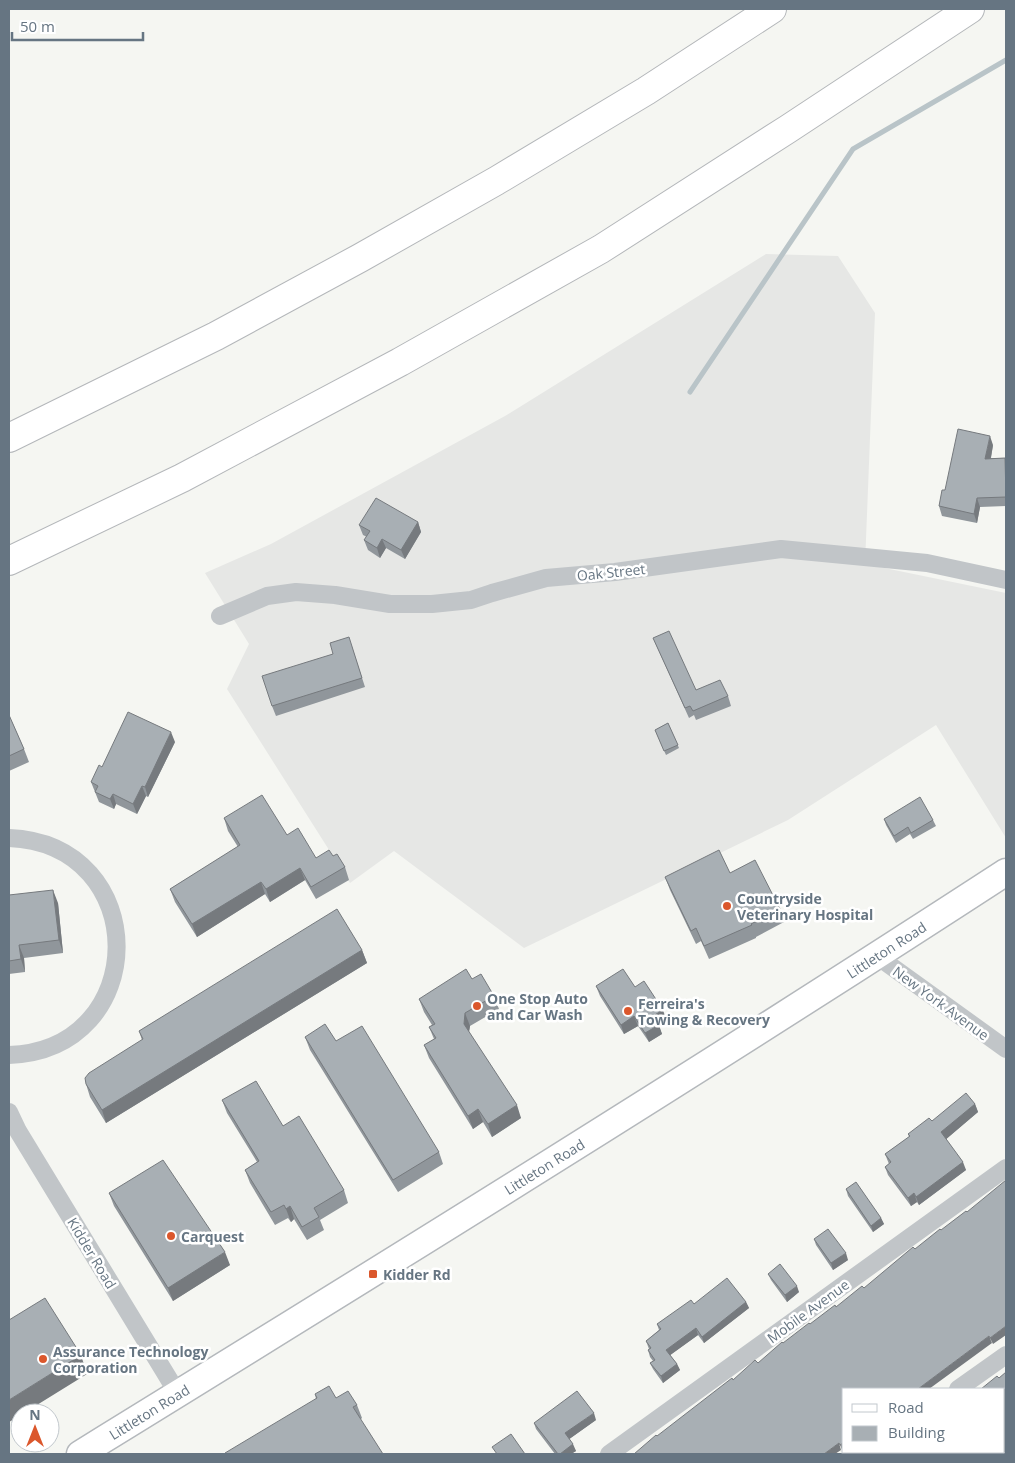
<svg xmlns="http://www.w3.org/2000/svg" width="1015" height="1463" font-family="'Open Sans',sans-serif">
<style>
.built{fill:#e6e7e5}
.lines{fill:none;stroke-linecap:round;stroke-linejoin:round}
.stream{stroke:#b9c4c8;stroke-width:5}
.primary-casing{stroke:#b4b8bc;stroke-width:29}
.motorway-casing{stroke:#b4b7ba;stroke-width:30}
.minor{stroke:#c1c5c8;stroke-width:18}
.primary{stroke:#fff;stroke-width:26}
.motorway{stroke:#fff;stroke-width:28}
.wall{fill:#90969b}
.shaded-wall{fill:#767a7e}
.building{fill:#a8afb4;stroke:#767a7e}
.poi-dot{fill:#db572c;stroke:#fff;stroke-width:2}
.labels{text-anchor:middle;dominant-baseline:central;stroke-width:5;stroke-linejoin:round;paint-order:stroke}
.street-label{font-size:14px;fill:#667582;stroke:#fff}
.poi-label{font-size:14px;font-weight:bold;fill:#667582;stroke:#fff;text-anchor:start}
</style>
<rect width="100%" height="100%" fill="#f5f6f2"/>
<path class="built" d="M 766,254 L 838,256 L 875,313 L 865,564 L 1006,593 L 1006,838 L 936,725 L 788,820 L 524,948 L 394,851 L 350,883 L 227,689 L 249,644 L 205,573 L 271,544 L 505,416 Z"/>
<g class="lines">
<path class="stream" d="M 690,392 L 853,149 L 1006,60"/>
<defs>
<g id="primary">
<path id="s1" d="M 80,1454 C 390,1263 700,1071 1006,872"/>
</g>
<path id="motorway" d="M 9,438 L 216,336 L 360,258 L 496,181 L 646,91 L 772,9
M 9,561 L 182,478 L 400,362 L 601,249 L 788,129 L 970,9"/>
</defs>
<use href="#primary" class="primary-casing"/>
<use href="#motorway" class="motorway-casing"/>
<path class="minor" d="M 220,616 L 267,596 L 296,592 L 335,595 L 390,604 L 432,604 L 471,600 L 492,593 L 546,578 L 615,572 L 781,549 L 927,563 L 1006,580
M 9,838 C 153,844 152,1050 9,1055
M 877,956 L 1006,1049
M 9,1112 L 18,1131 L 178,1394
M 958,1389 L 1006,1355
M 609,1454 L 1006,1168
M 869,1454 L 872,1452"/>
<use href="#primary" class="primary"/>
<use href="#motorway" class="motorway"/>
</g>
<path class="wall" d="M 993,445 L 991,458 L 1005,458 L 1006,461 L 1006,506 L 980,507 L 977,523 L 942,516 L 939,506 L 945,490 Z
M 418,522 L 421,532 L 405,559 L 386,548 L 380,558 L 368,550 L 364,540 L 367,537 L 363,535 L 359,525 Z
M 653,638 L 696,690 L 728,696 L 731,706 L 696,720 L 694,715 L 689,718 L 657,647 Z
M 352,647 L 365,687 L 276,716 L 272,706 Z
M 9,715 L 24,749 L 29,762 L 9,771 Z
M 668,723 L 679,748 L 666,755 L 655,730 Z
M 175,742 L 148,797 L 146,796 L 137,814 L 116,804 L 114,809 L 99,802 L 91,782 L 102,767 Z
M 224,818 L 287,835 L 316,858 L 333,856 L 345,867 L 349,880 L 316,899 L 305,880 L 270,902 L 265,894 L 197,937 L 175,902 L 170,889 L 238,847 L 228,831 Z
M 884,819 L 933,820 L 936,826 L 913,839 L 910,834 L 896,843 L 886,825 Z
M 730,873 L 780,909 L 784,922 L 756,937 L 756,938 L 709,959 L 701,941 L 696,944 L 670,890 L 665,877 Z
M 9,895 L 58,903 L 63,953 L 24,958 L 25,972 L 9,974 Z
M 362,950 L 367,963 L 106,1123 L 90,1097 L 86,1084 L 142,1040 L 139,1031 Z
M 472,979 L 494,996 L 499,1009 L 470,1026 L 469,1032 L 521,1118 L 492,1137 L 483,1122 L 473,1129 L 429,1058 L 424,1045 L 434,1039 L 429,1027 L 432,1025 L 424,1012 L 419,999 Z
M 596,986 L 635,987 L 666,1019 L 658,1024 L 662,1034 L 649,1042 L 638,1026 L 624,1034 L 600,996 Z
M 305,1037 L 336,1041 L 439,1152 L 443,1164 L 398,1192 L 310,1050 Z
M 222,1100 L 344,1190 L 348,1203 L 320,1220 L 324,1230 L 307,1240 L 294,1219 L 291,1222 L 288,1218 L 275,1225 L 250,1183 L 245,1170 L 257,1162 L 227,1113 Z
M 975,1104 L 978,1112 L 946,1139 L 966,1170 L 919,1205 L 917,1202 L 911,1206 L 888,1175 L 885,1167 L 889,1164 L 885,1154 L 909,1137 L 908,1134 L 932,1121 Z
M 846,1189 L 881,1218 L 884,1224 L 873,1232 L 848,1196 Z
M 109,1193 L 230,1265 L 173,1301 L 114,1206 Z
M 814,1239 L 848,1260 L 833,1270 L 816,1245 Z
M 768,1274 L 799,1292 L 787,1302 L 771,1280 Z
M 746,1302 L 749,1308 L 704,1343 L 698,1335 L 670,1355 L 677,1364 L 680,1370 L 663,1383 L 653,1369 L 650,1363 L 653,1361 L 650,1357 L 648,1350 L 649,1349 L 646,1341 L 659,1330 L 657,1324 L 694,1304 Z
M 315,1394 L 336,1398 L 357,1405 L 362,1418 L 361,1419 L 316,1399 Z
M 596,1420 L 569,1439 L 576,1451 L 571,1454 L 555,1454 L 536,1429 L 534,1423 Z"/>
<path class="shaded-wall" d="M 990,436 L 993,445 L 989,468 L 985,459 Z
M 977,498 L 980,507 L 977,523 L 974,514 Z
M 418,522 L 421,532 L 405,559 L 401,550 Z
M 382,539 L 386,548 L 380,558 L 377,548 Z
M 171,732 L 175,742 L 148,797 L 145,787 Z
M 142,786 L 146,796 L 137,814 L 133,804 Z
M 113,794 L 116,804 L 114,809 L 110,799 Z
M 300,868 L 305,880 L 270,902 L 266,889 Z
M 261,882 L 265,894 L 197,937 L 192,924 Z
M 53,890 L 58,903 L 63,953 L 59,940 Z
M 19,945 L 24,958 L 25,972 L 21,959 Z
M 362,950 L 367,963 L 106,1123 L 102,1110 Z
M 663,1010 L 666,1019 L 656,1025 L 653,1016 Z
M 465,1013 L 470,1026 L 468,1037 L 464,1024 Z
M 634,1016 L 638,1026 L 624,1034 L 621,1025 Z
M 659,1025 L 662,1034 L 649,1042 L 645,1033 Z
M 975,1104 L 978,1112 L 944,1141 L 941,1132 Z
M 517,1105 L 521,1118 L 492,1137 L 488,1124 Z
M 478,1109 L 483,1122 L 473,1129 L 468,1116 Z
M 963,1162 L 966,1170 L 919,1205 L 916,1197 Z
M 914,1193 L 917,1202 L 911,1206 L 908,1198 Z
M 290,1206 L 294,1219 L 291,1222 L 286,1209 Z
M 881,1218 L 884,1224 L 873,1232 L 871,1226 Z
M 225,1252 L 230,1265 L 173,1301 L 168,1288 Z
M 846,1253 L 848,1260 L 833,1270 L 831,1263 Z
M 797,1286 L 799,1292 L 787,1302 L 785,1295 Z
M 746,1302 L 749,1308 L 704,1343 L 702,1337 Z
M 1006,1326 L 1006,1335 L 993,1344 L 990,1338 Z
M 696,1328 L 698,1335 L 669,1356 L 666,1350 Z
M 989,1336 L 992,1343 L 929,1389 L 918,1389 Z
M 81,1355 L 87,1374 L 24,1413 L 20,1413 L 20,1416 L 9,1422 L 9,1400 Z
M 677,1364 L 680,1370 L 663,1383 L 661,1376 Z
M 594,1413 L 596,1420 L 568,1440 L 565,1433 Z
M 844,1442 L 844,1451 L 843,1452 L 840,1445 Z
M 839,1443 L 841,1450 L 835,1454 L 824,1454 Z
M 573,1444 L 576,1451 L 571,1454 L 560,1454 Z"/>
<path class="building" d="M 958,429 L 990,436 L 985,459 L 1005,458 L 1006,497 L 977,498 L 974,514 L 939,506 L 942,490 L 945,490 Z
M 376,498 L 418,522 L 401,550 L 382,539 L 377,548 L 364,540 L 370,531 L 359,525 Z
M 669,631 L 696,690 L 720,680 L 728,696 L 693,711 L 690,706 L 685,708 L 653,638 Z
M 349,637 L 362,678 L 272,706 L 262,676 L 333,654 L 330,643 Z
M 128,712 L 171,732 L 145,787 L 142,786 L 133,804 L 113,794 L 110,799 L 95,792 L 98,786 L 91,782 L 99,765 L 102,767 Z
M 9,715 L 24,749 L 9,756 Z
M 668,723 L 678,745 L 664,751 L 655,730 Z
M 262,795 L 287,835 L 298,828 L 316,858 L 329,850 L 333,856 L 337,854 L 345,867 L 311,887 L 300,868 L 266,889 L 261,882 L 192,924 L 170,889 L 240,845 L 224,818 Z
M 920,797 L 933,820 L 911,833 L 908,827 L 894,836 L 884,819 Z
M 719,850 L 730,873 L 755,860 L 780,909 L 751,924 L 752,925 L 704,946 L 696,928 L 691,931 L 665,877 Z
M 53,890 L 59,940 L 19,945 L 21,959 L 9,961 L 9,895 Z
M 337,909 L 362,950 L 102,1110 L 86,1084 L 85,1078 L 89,1073 L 143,1039 L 139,1031 Z
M 466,969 L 472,979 L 481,974 L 494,996 L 465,1013 L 464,1024 L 517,1105 L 488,1124 L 478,1109 L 468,1116 L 424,1045 L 436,1038 L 429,1027 L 435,1024 L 419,999 Z
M 623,969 L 635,987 L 644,981 L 663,1010 L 653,1016 L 659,1025 L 645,1033 L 634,1016 L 621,1025 L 596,986 Z
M 325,1024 L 336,1041 L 362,1026 L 439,1152 L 393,1180 L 305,1037 Z
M 256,1081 L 283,1126 L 299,1116 L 344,1190 L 314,1208 L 319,1217 L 302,1227 L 290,1206 L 286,1209 L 284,1205 L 271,1212 L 245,1170 L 259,1161 L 222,1100 Z
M 966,1093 L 975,1104 L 941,1132 L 963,1162 L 916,1197 L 914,1193 L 908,1198 L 885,1167 L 891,1162 L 885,1154 L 910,1136 L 908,1134 L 929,1118 L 932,1121 Z
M 163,1160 L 225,1252 L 168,1288 L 109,1193 Z
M 1006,1180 L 1006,1326 L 990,1338 L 989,1336 L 918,1389 L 844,1389 L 844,1442 L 840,1445 L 839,1443 L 824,1454 L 634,1454 L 656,1435 L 657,1436 L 732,1378 L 733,1380 L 755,1360 L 758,1363 L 782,1342 L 783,1343 L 809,1323 L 810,1324 L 835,1305 L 836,1307 L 862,1286 L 864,1288 L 913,1247 L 915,1249 L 940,1229 L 941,1230 L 966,1211 L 967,1212 Z
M 856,1182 L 881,1218 L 871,1226 L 846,1189 Z
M 828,1229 L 846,1253 L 831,1263 L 814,1239 Z
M 780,1264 L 797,1286 L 785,1295 L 768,1274 Z
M 727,1278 L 746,1302 L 702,1337 L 696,1328 L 666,1350 L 677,1364 L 661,1376 L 650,1363 L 655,1360 L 648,1350 L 651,1348 L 646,1341 L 661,1329 L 657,1324 L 691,1300 L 694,1304 Z
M 45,1298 L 81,1355 L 9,1400 L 9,1320 Z
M 1006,1372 L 1006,1454 L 892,1454 L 894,1452 L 895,1454 L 897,1452 L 1004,1452 L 1004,1389 L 981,1389 L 997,1376 L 999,1378 Z
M 329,1386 L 336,1398 L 348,1391 L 357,1405 L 353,1407 L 383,1454 L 226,1454 L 225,1453 L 317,1398 L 315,1394 Z
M 577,1391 L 594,1413 L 565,1433 L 573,1444 L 560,1454 L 558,1454 L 534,1423 Z
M 511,1434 L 525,1454 L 497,1454 L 492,1447 Z"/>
<g class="poi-dot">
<circle cx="727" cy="906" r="5"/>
<circle cx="477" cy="1006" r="5"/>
<circle cx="628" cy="1011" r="5"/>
<circle cx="171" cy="1236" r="5"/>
<rect x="368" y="1269" width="10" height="10" rx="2.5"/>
<circle cx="43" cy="1359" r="5"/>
</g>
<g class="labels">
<g class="street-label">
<text transform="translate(611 572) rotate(-6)">Oak Street</text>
<text stroke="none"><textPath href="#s1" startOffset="951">Littleton Road</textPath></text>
<text transform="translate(941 1003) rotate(36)">New York Avenue</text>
<text stroke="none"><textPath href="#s1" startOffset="546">Littleton Road</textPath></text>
<text transform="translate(92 1253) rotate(59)">Kidder Road</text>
<text transform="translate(808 1311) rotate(-36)">Mobile Avenue</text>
<text stroke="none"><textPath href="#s1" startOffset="81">Littleton Road</textPath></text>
</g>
<g class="poi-label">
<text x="737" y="898">Countryside<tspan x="737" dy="16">Veterinary Hospital</tspan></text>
<text x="487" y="998">One Stop Auto<tspan x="487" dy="16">and Car Wash</tspan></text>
<text x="638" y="1003">Ferreira's<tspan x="638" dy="16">Towing &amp; Recovery</tspan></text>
<text x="181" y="1236">Carquest</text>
<text x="383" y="1274">Kidder Rd</text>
<text x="53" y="1351">Assurance Technology<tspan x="53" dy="16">Corporation</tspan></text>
</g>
</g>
<rect width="1015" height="1463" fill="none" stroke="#667582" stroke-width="20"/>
<rect x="842" y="1388" width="162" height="65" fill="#ffffff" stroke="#c2c8cd"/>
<rect x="852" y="1404" width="25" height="8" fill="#ffffff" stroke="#c2c8cd"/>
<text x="888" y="1413" font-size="15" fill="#667582">Road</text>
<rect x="852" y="1426" width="25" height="15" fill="#a8afb4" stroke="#c2c8cd"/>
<text x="888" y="1438" font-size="15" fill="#667582">Building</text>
<g transform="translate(35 1428)"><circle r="24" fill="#ffffff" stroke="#c2c8cd"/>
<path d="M0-4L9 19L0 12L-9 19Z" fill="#db572c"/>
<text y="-8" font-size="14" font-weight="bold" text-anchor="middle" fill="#667582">N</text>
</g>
<path d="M12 32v8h131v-8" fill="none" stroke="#667582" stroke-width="2.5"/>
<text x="20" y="32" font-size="15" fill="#667582" stroke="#ffffff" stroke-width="4" paint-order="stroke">50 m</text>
</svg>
